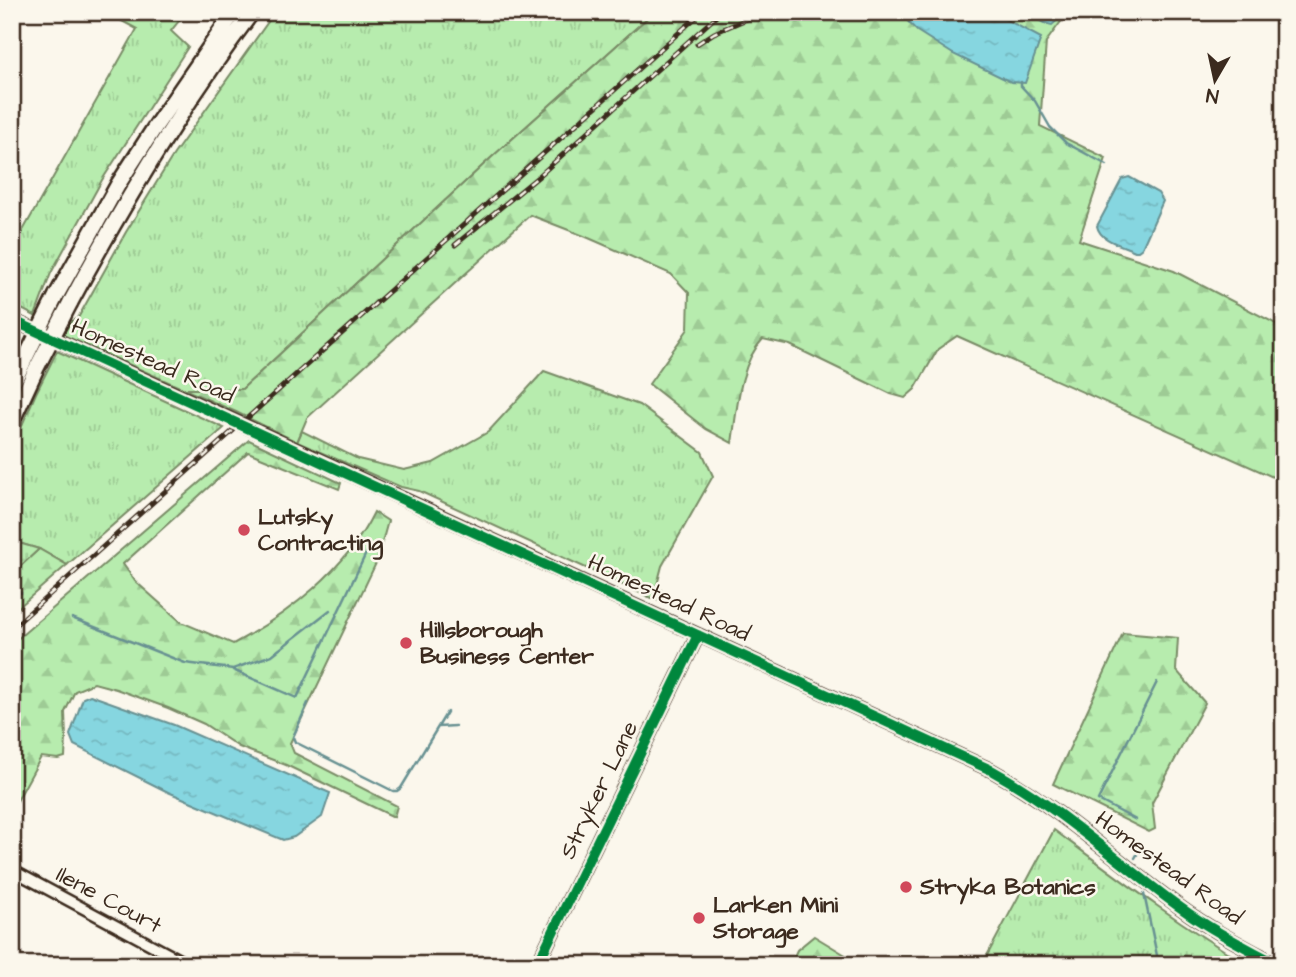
<svg xmlns="http://www.w3.org/2000/svg" width="1296" height="977" font-family="'Architects Daughter',sans-serif">
<style>
.grass{fill:url(#grass-tufts);stroke:#798b66;stroke-width:2}
.forest{fill:url(#forest-firs);stroke:#798b66;stroke-width:2}
.wetland{fill:url(#wetland-marsh);stroke:#798b66;stroke-width:2}
.water{fill:url(#water-ripples);stroke:#689192;stroke-width:2}
.lines{fill:none;stroke-linecap:round;stroke-linejoin:round}
.stream{stroke:#689192;stroke-width:2.5}
.minor-casing{stroke:#3b2a1e;stroke-width:14}
.tertiary-casing{stroke:#3b2a1e;stroke-width:16}
.trunk-casing{stroke:#3b2a1e;stroke-width:19}
.minor{stroke:#fbf7ec;stroke-width:9}
.tertiary{stroke:#fbf7ec;stroke-width:10}
.trunk{stroke:#fbf7ec;stroke-width:14}
.rail-casing{stroke:#3b2a1e;stroke-width:5}
.rail{stroke:#fbf7ec;stroke-width:2.5;stroke-dasharray:8;stroke-linecap:butt}
.tertiary-bridge-casing{stroke:#3b2a1e;stroke-width:16;stroke-linecap:butt}
.trunk-bridge-casing{stroke:#3b2a1e;stroke-width:19;stroke-linecap:butt}
.tertiary-bridge{stroke:#fbf7ec;stroke-width:10}
.trunk-bridge{stroke:#fbf7ec;stroke-width:14}
.cycleway-casing{stroke:#fbf7ec;stroke-width:15}
.cycleway{stroke:#00873e;stroke-width:10}
.poi-dot{fill:#d1495b;stroke:#fbf7ec;stroke-width:2.5}
.labels{text-anchor:middle;dominant-baseline:central;stroke-width:5;stroke-linejoin:round;paint-order:stroke}
.street-label{font-size:23px;fill:#3b2a1e;stroke:#fbf7ec}
.poi-label{font-size:23px;font-weight:bold;fill:#3b2a1e;stroke:#fbf7ec;text-anchor:start}
</style>
<defs>
<pattern id="grass-tufts" width="24" height="20" patternUnits="userSpaceOnUse" patternTransform="scale(1.75)"><rect width="24" height="20" fill="#b7ecae"/><path d="M3 7l-1-3M5 7V3M7 7l1-3M15 17l-1-3M17 17v-4M19 17l1-3" fill="none" stroke="#9ecb95"/></pattern>
<pattern id="forest-firs" width="22" height="20" patternUnits="userSpaceOnUse" patternTransform="scale(1.75)"><rect width="22" height="20" fill="#b7ecae"/><path d="M5 1l3.5 6h-7zM16 11l3.5 6h-7z" fill="#9ecb95"/></pattern>
<pattern id="wetland-marsh" width="20" height="14" patternUnits="userSpaceOnUse" patternTransform="scale(1.75)"><rect width="20" height="14" fill="#b7ecae"/><path d="M1 5h8M5 5V1M11 12h8M15 12V8" fill="none" stroke="#9ecb95"/></pattern>
<pattern id="water-ripples" width="26" height="14" patternUnits="userSpaceOnUse" patternTransform="scale(1.75)"><rect width="26" height="14" fill="#86d6e0"/><path d="M2 4q2-2 4 0t4 0M15 11q2-2 4 0t4 0" fill="none" stroke="#75b8c0"/></pattern>
</defs>
<rect width="100%" height="100%" fill="#fbf7ec"/>
<filter id="ink" filterUnits="userSpaceOnUse"><feTurbulence type="fractalNoise" baseFrequency=".0143" numOctaves="2"/><feDisplacementMap in="SourceGraphic" scale="14" xChannelSelector="R" yChannelSelector="G"/><feConvolveMatrix kernelMatrix="1 2 1 2 8 2 1 2 1" color-interpolation-filters="sRGB"/></filter>
<g filter="url(#ink)">
<path class="grass" d="M 105,12 L 186,12 L 171,31 L 188,47 L 102,180 L 51,273 L 35,316 L 12,304 L 12,250 L 137,29 Z
M 275,12 L 654,12 L 492,157 L 242,389 L 184,389 L 63,335 L 70,322 L 78,318 L 126,232 L 174,154 Z
M 57,351 L 224,428 L 67,565 L 39,549 L 12,541 L 12,448 L 36,393 Z
M 544,371 L 639,405 L 702,452 L 713,476 L 662,566 L 657,585 L 672,604 L 649,597 L 419,491 L 401,487 L 297,442 L 302,431 L 358,459 L 404,470 L 433,463 L 488,432 Z
M 1054,830 C 1117,877 1180,925 1248,965 L 982,965 Z"/>
<path class="forest" d="M 654,12 L 1068,12 L 1046,42 L 1040,126 L 1106,158 L 1079,240 L 1174,271 L 1284,328 L 1284,482 L 957,336 L 938,349 L 915,389 L 905,398 L 891,394 L 790,345 L 763,339 C 739,364 737,410 732,443 L 706,429 L 649,384 L 688,329 L 689,293 L 671,274 L 584,236 L 530,215 L 307,418 L 297,442 L 236,412 L 184,389 L 242,389 L 492,157 Z
M 249,440 L 341,483 L 339,489 L 248,452 L 123,564 L 135,581 L 181,622 L 233,644 C 288,614 346,570 374,512 L 388,521 L 377,561 L 290,743 L 294,753 L 397,806 L 394,817 L 286,765 L 239,747 L 204,724 L 168,708 L 116,689 L 94,683 L 75,691 L 65,712 L 66,739 L 65,757 L 58,759 L 41,757 L 12,810 L 12,653 L 15,641 Z
M 39,549 L 67,565 L 12,613 L 12,574 Z
M 1123,633 L 1178,638 L 1176,670 L 1205,703 L 1152,803 L 1155,829 L 1149,832 L 1053,784 Z
M 814,936 L 847,956 L 855,965 L 790,965 L 797,950 Z"/>
<path class="wetland" d="M 12,541 L 39,549 L 12,574 Z"/>
<path class="water" d="M 899,12 L 992,12 L 1041,38 L 1025,83 L 1011,82 L 953,54 L 917,31 Z
M 1024,12 L 1063,12 L 1060,18 L 1052,25 L 1044,23 Z
M 1129,177 L 1158,193 L 1163,201 L 1142,248 L 1138,251 L 1135,251 C 1122,245 1100,241 1097,226 L 1122,179 Z
M 90,695 L 174,725 L 330,793 L 322,817 L 294,837 L 283,840 L 168,792 L 74,745 L 70,735 L 83,698 Z"/>
<g class="lines">
<path class="stream" d="M 1021,82 L 1021,86 L 1035,101 L 1050,127 L 1066,143 L 1107,165
M 12,589 L 21,593
M 72,618 L 185,663 L 233,669 L 272,655 L 330,610
M 233,670 L 297,698 L 370,545
M 308,703 L 293,737 L 295,742 L 393,791 L 397,791 L 401,788 L 447,712
M 438,727 L 455,726
M 1136,820 L 1098,800 L 1157,682
M 1135,858 L 1139,851
M 1144,894 L 1159,965"/>
<defs>
<path id="minor" d="M 12,870 L 189,965"/>
<path id="tertiary" d="M 12,320 L 217,413
M 273,439 L 991,770 C 1062,809 1117,862 1181,908 C 1211,930 1245,947 1278,965
M 537,965 L 698,635"/>
<path id="trunk" d="M 56,296 L 119,183 L 157,124 L 234,12
M 70,303 C 124,202 183,104 252,12
M 12,385 L 23,363
M 12,421 L 36,369"/>
</defs>
<use href="#minor" class="minor-casing"/>
<use href="#tertiary" class="tertiary-casing"/>
<use href="#trunk" class="trunk-casing"/>
<use href="#minor" class="minor"/>
<use href="#tertiary" class="tertiary"/>
<use href="#trunk" class="trunk"/>
<defs>
<path id="rail" d="M 697,44 L 714,33 L 763,12
M 455,245 L 539,176 L 721,12
M 12,628 L 702,12"/>
</defs>
<use href="#rail" class="rail-casing"/>
<use href="#rail" class="rail"/>
<defs>
<path id="tertiary-bridge" d="M 217,413 L 273,439"/>
<path id="trunk-bridge" d="M 23,363 L 56,296
M 36,369 L 70,303"/>
</defs>
<use href="#tertiary-bridge" class="tertiary-bridge-casing"/>
<use href="#trunk-bridge" class="trunk-bridge-casing"/>
<use href="#tertiary-bridge" class="tertiary-bridge"/>
<use href="#trunk-bridge" class="trunk-bridge"/>
<defs>
<path id="cycleway" d="M 12,320 L 991,770 C 1062,809 1117,862 1181,908 C 1211,930 1245,947 1278,965
M 537,965 L 698,635"/>
</defs>
<use href="#cycleway" class="cycleway-casing"/>
<use href="#cycleway" class="cycleway"/>
</g>
</g>
<g class="poi-dot">
<circle cx="244" cy="530" r="7"/>
<circle cx="406" cy="643" r="7"/>
<circle cx="906" cy="887" r="7"/>
<circle cx="699" cy="918" r="7"/>
</g>
<g class="labels">
<g class="street-label">
<text transform="translate(153 361) rotate(24)">Homestead Road</text>
<text transform="translate(669 598) rotate(25)">Homestead Road</text>
<text transform="translate(599 790) rotate(-64)">Stryker Lane</text>
<text transform="translate(1169 868) rotate(36)">Homestead Road</text>
<text transform="translate(109 900) rotate(28)">Ilene Court</text>
</g>
<g class="poi-label">
<text x="258" y="517">Lutsky<tspan x="258" dy="26">Contracting</tspan></text>
<text x="420" y="630">Hillsborough<tspan x="420" dy="26">Business Center</tspan></text>
<text x="920" y="887">Stryka Botanics</text>
<text x="713" y="905">Larken Mini<tspan x="713" dy="26">Storage</tspan></text>
</g>
</g>
<rect width="1296" height="977" fill="none" stroke="#fbf7ec" stroke-width="42"/>
<rect x="21" y="21" width="1254" height="935" fill="none" stroke="#3b2a1e" stroke-width="2.5" filter="url(#ink)"/>
<g transform="translate(1215 80) rotate(189)" stroke="#fbf7ec" stroke-width="5" paint-order="stroke">
<path d="M0-5L12 26L0 18L-12 26Z" fill="#3b2a1e"/>
<text y="-10" font-size="19" font-weight="bold" text-anchor="middle" fill="#3b2a1e">N</text>
</g>
</svg>
